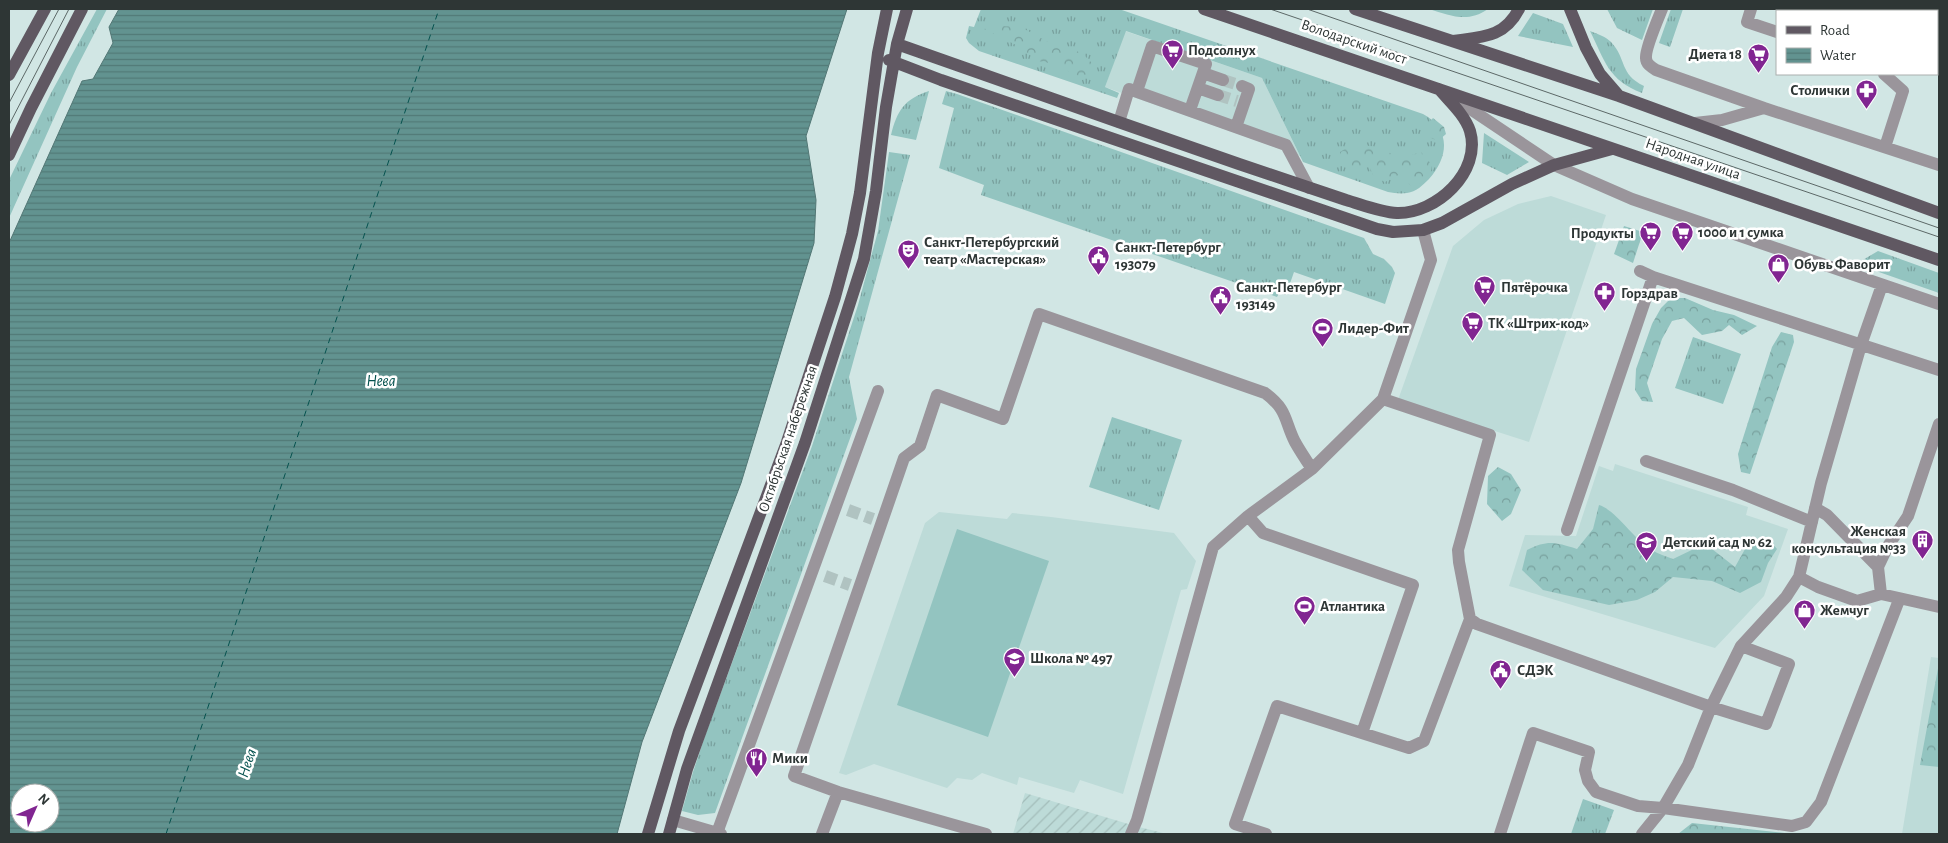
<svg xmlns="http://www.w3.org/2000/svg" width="1948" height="843" font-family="'Alegreya Sans',sans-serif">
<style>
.built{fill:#bddbd8}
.industrial{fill:url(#industrial-furrows)}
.grass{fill:url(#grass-tufts)}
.forest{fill:url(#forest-crowns)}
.garden{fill:#93c4c0}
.water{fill:url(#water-rules);stroke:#527775;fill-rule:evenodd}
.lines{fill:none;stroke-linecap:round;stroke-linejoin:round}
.ferry{stroke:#05524f;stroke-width:1;stroke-dasharray:6 5;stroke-linecap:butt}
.minor-tunnel{stroke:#b0c3c1;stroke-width:12;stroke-dasharray:12 6;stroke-linecap:butt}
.minor{stroke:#9a959b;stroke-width:12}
.major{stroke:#605862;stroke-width:12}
.tram{stroke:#5c6867;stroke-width:1}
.labels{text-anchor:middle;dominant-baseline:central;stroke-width:5;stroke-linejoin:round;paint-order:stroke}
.street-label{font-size:15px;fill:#2e3635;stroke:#fff}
.poi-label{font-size:15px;font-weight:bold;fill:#2e3635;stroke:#fff;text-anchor:start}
.water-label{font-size:16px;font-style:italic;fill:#05524f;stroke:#fff}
</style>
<defs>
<pattern id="industrial-furrows" width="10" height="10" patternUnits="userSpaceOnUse" patternTransform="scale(1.25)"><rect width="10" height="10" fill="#bddbd8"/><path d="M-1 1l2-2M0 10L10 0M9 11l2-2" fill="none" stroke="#a3bdba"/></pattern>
<pattern id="grass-tufts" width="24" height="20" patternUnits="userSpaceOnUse" patternTransform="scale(1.25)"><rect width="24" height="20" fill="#93c4c0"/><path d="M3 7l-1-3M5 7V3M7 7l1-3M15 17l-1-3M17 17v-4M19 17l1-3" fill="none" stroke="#78a09d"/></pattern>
<pattern id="forest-crowns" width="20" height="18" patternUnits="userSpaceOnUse" patternTransform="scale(1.25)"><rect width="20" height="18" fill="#93c4c0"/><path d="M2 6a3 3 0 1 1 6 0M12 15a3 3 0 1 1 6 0" fill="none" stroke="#78a09d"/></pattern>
<pattern id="water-rules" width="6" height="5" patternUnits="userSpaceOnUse" patternTransform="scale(1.25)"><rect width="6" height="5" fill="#629390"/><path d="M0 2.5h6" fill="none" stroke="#517976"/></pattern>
</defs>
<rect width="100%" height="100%" fill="#d1e6e4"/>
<path class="built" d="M 1125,31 L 1262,78 L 1300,156 L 1105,87 Z
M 1551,196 L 1606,215 L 1529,442 L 1398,400 L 1453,246 L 1484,220 L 1518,204 Z
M 1615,464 L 1748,507 L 1746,515 L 1788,529 L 1764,596 L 1715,648 L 1509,586 L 1525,535 L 1576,536 L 1599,466 L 1613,471 Z
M 939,512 L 1007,519 L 1012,513 L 1051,517 L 1174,533 L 1196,561 L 1187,589 L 1181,590 L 1123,794 L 1080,780 L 1074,793 L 1019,777 L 1017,785 L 982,773 L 972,780 L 957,778 L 947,788 L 874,764 L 846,775 L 839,773 L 925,523 Z
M 1931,657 L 1939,658 L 1939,834 L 1902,834 Z"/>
<path class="industrial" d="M 1025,793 L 1135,826 L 1167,834 L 1013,834 Z"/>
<path class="grass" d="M 97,9 L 107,9 L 77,67 L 9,218 L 9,180 L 51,93 Z
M 981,9 L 1119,9 L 1423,114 C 1451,129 1449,157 1429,179 C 1423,185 1416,192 1407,193 C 1400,194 1394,193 1388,192 L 1303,162 L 1262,78 L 1126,31 L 1105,87 L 1119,93 L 1117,98 L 979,51 L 969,43 L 966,38 L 969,26 L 974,27 Z
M 1429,9 L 1488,9 C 1468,23 1451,16 1429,9 Z
M 1607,9 L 1653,9 L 1642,40 L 1617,28 Z
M 1671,9 L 1683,9 L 1670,47 L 1659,43 Z
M 1533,13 L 1563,24 L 1573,47 L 1518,36 Z
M 1590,31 C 1598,34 1606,37 1611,42 C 1627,59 1619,74 1644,86 L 1642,93 C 1608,80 1605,61 1590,31 Z
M 929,91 L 916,140 L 891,135 C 897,111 904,99 929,91 Z
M 946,91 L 957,94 L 1364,238 L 1373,254 L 1384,259 L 1392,267 L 1395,273 L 1385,304 L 1294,272 L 1286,295 L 1279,293 L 1277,297 L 981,195 L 984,185 L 939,168 L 954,108 L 942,104 Z
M 1484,133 L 1529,162 L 1507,175 L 1482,163 Z
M 889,152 L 910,155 L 849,377 L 857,419 L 715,813 L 698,815 L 682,811 L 693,772 L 705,736 L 812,446 L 858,305 L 878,231 Z
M 1878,251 L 1939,273 L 1939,293 L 1856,264 Z
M 1693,337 L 1741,354 L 1723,404 L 1675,388 Z
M 1112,417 L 1182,440 L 1159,510 L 1089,487 Z
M 1583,799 L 1614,810 L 1605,834 L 1571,834 Z"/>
<path class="forest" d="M 1002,26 L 1021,27 L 1048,42 L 1082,53 L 1093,64 L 1091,74 L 1073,76 L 1061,65 L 1038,61 L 1018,46 L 984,29 Z
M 1433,118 L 1444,127 L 1446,134 L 1438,141 L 1429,137 L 1426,126 Z
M 1355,143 L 1374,147 L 1403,158 L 1421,152 L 1432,165 C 1431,178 1424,183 1412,187 L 1400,174 L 1385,182 L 1374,177 L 1369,166 L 1355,168 L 1343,164 L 1340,152 Z
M 1624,226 L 1643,232 L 1633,263 L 1614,254 Z
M 1671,298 L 1685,298 L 1713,310 L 1734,315 L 1757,326 L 1742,335 L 1729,325 L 1722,331 L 1702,335 L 1684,318 L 1672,321 L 1662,339 L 1647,383 L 1653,402 L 1642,401 L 1635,390 L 1636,369 L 1652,324 L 1661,308 Z
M 1781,332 L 1793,335 L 1794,342 L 1750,474 L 1741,472 L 1738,454 L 1743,438 L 1772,347 Z
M 1498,467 L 1511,474 L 1521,490 L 1511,514 L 1502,521 L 1487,504 L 1488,476 Z
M 1599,505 C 1616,510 1634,540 1652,550 C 1658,554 1666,556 1673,559 L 1700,546 L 1712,549 L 1735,567 L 1749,542 L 1772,543 L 1777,549 L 1768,563 L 1761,582 L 1740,593 L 1712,581 L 1673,577 L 1655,592 L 1637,600 L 1609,605 L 1543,590 L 1522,570 L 1527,550 C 1548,540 1554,542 1577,549 L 1593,529 Z
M 1939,663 L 1939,767 L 1920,765 Z
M 1692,823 L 1793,834 L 1678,834 Z"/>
<path class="garden" d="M 957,529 L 1049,561 L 988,737 L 897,705 Z"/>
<path class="water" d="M 119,9 L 847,9 L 806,136 L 816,200 L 814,243 L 741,483 L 642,742 L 617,834 L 9,834 L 9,243 L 82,81 L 93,79 L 113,43 L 109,27 ZM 20,793 L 50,793 L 50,823 L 20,823 Z"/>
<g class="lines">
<path class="ferry" d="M 166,834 L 439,9"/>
<path class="minor-tunnel" d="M 1223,80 L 1242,86
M 1218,95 L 1237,101
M 848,510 L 873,519
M 825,576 L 850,585"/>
<path class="minor" d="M 1662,9 C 1658,19 1645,49 1646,58 C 1646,64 1651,67 1656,70 L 1764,108
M 1751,9 L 1747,22 L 1777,32
M 1893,11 L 1894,9
M 1203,73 L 1223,80
M 1884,74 L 1903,91 L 1885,147
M 1198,88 L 1218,95
M 1137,91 L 1152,46 L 1206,64 L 1190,110
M 1448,94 L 1554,165 L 1632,199 L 1939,304
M 1119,122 L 1129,89 L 1286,145 L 1309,188
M 1695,123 L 1722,120 L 1764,108 L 1939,165
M 1236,127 L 1249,89 L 1242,86
M 1640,271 L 1653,277 L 1939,370
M 1882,285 L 1861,345 L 1821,483 L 1799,577 L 1818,587 L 1857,601 L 1881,594 L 1939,607
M 1383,399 L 1490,435 L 1458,550 L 1459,562 L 1470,619 L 1477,624 L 1711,707 L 1741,646 L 1786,597 L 1799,577
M 1646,461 L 1733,490 L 1812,522
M 1815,508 L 1827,515 L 1878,567 L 1881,594
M 1248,516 L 1263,533 L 1413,585 L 1362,733
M 1567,530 L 1653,277
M 1878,567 L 1888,546 L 1908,516 L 1939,424
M 838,792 L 986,834
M 673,820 L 721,834
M 717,833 L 878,391
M 822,834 L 838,792 L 794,776 L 904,458 L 920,446 L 937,395 L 1003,419 L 1039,314 L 1265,393 C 1288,410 1284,420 1295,442 C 1300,451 1306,460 1312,469
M 1131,834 L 1137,820 L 1213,547 L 1248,516 L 1312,469 L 1383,399 L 1431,260 L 1423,230
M 1266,834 L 1235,824 L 1277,706 L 1409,748 L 1424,741 L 1470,619
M 1500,834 L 1533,733 L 1589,752 L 1585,770 L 1588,781 L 1596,792 L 1638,806 L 1663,808 L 1792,826 L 1806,822 L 1821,802 L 1899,600
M 1642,834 L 1663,808 L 1688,765 L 1711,707 L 1766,724 L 1789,664 L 1741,646"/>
<path class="major" d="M 1204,9 L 1939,260
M 1355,9 L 1619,96 L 1939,213
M 1570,9 L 1586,48 L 1600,74 L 1619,96
M 1453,41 C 1482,37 1504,38 1519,9
M 897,44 C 1011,85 1125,124 1239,164 C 1275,176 1310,188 1346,200 C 1363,205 1380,212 1397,213 C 1436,214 1482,172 1470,131 C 1465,115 1449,101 1439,89
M 889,60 L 941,80 L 1377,229 L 1393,232 L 1423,230 L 1442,223 L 1512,184 L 1554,165 L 1612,149
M 9,75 L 45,9
M 9,155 L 31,108 L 82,9
M 648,834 L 679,731 L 787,442 L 835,297 L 852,234 L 860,193 L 878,53 L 887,9
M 669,834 L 687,769 L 805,443 L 864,259 L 876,191 L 886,107 L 897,44 L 907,9"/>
<path class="tram" d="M 1270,9 L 1939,237
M 1307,9 L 1939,228
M 9,103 L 59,9
M 9,125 L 69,9"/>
</g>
<defs>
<symbol id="supermarket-pin" viewBox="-11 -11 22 30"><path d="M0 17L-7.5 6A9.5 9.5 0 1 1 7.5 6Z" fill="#812591" stroke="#fff"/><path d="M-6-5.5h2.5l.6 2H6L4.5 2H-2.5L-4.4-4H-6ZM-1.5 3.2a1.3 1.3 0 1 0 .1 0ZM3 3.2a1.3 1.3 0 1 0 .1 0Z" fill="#fff"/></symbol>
<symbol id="pharmacy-pin" viewBox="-11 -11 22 30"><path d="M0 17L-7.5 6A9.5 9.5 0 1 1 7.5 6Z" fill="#812591" stroke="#fff"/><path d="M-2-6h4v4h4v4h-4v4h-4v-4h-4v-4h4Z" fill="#fff"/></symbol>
<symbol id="theatre-pin" viewBox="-11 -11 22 30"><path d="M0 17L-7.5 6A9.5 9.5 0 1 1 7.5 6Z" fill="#812591" stroke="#fff"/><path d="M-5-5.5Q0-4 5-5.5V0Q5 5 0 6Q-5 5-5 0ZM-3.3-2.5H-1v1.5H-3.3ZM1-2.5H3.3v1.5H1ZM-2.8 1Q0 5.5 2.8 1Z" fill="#fff"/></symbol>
<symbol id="civic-pin" viewBox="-11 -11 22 30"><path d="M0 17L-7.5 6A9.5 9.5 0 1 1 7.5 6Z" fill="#812591" stroke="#fff"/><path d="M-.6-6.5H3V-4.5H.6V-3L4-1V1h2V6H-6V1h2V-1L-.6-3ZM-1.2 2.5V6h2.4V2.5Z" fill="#fff"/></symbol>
<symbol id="shop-pin" viewBox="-11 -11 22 30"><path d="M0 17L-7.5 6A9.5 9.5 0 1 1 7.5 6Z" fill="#812591" stroke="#fff"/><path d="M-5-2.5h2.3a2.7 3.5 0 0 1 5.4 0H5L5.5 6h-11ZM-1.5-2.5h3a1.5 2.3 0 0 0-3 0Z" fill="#fff"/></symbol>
<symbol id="stadium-pin" viewBox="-11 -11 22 30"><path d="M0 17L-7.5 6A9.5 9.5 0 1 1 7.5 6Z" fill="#812591" stroke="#fff"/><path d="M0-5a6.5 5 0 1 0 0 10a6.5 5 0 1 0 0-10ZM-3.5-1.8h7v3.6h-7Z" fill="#fff"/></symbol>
<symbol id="building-pin" viewBox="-11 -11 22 30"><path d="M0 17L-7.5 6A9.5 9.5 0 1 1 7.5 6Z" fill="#812591" stroke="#fff"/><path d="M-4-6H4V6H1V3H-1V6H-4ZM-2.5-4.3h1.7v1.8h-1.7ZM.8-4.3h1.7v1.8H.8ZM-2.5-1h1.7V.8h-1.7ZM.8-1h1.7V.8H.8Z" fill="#fff"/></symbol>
<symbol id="school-pin" viewBox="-11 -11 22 30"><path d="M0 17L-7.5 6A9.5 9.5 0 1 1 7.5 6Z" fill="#812591" stroke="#fff"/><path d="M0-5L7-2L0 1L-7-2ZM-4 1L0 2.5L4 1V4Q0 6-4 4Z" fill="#fff"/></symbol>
<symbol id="restaurant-pin" viewBox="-11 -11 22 30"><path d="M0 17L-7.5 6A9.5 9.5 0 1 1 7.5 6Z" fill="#812591" stroke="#fff"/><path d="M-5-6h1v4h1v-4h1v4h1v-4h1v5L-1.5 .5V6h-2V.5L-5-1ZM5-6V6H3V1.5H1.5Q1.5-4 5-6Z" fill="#fff"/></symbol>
</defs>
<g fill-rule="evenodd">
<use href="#supermarket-pin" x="1160" y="38" width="25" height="34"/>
<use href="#supermarket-pin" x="1746" y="42" width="25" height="34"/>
<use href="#pharmacy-pin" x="1854" y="78" width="25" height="34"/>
<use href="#supermarket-pin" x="1670" y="220" width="25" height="34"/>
<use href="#supermarket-pin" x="1638" y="220" width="25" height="34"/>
<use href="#theatre-pin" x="896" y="238" width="25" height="34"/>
<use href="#civic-pin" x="1086" y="244" width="25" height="34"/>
<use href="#shop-pin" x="1766" y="252" width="25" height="34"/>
<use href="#supermarket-pin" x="1472" y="274" width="25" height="34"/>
<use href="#pharmacy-pin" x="1592" y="280" width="25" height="34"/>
<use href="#civic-pin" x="1208" y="284" width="25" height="34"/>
<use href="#supermarket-pin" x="1460" y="310" width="25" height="34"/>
<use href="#stadium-pin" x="1310" y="316" width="25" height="34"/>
<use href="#building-pin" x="1910" y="528" width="25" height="34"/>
<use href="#school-pin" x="1634" y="530" width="25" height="34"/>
<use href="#stadium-pin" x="1292" y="594" width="25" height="34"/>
<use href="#shop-pin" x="1792" y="598" width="25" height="34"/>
<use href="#school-pin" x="1002" y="646" width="25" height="34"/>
<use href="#civic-pin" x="1488" y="658" width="25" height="34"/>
<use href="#restaurant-pin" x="744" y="746" width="25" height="34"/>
</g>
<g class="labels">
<g class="street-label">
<text transform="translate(1354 42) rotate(19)">Володарский мост</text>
<text transform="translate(1693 159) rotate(19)">Народная улица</text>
<text transform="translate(788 439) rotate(-71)">Октябрьская набережная</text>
</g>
<g class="poi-label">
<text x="1188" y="50">Подсолнух</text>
<text x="1742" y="54" text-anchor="end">Диета 18</text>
<text x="1850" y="90" text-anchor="end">Столички</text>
<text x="1698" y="232">1000 и 1 сумка</text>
<text x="1634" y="233" text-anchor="end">Продукты</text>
<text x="924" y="242">Санкт-Петербургский<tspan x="924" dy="17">театр «Мастерская»</tspan></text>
<text x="1115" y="247">Санкт-Петербург<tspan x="1115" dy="17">193079</tspan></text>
<text x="1794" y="264">Обувь Фаворит</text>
<text x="1236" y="287">Санкт-Петербург<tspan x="1236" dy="17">193149</tspan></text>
<text x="1501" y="287">Пятёрочка</text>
<text x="1621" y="293">Горздрав</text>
<text x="1488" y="323">ТК «Штрих-код»</text>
<text x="1338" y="328">Лидер-Фит</text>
<text x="1906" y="531" text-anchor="end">Женская<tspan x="1906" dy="17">консультация №33</tspan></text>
<text x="1663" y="542">Детский сад № 62</text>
<text x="1320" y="606">Атлантика</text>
<text x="1820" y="610">Жемчуг</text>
<text x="1030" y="658">Школа № 497</text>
<text x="1517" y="670">СДЭК</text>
<text x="772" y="758">Мики</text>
</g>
<g class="water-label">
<text x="381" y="381">Нева</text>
<text transform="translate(247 763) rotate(-72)">Нева</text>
</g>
</g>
<rect width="1948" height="843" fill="none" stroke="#2e3635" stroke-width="20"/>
<rect x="1776" y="10" width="162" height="65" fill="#ffffff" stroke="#abafae"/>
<rect x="1786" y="26" width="25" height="8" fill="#605862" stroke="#abafae"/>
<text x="1820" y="35" font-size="15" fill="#2e3635">Road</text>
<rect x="1786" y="48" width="25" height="15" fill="url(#water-rules)" stroke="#abafae"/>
<text x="1820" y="60" font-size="15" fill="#2e3635">Water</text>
<g transform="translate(35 808) rotate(45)"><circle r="24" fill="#ffffff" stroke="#abafae"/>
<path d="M0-4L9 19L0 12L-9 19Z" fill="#812591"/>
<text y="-8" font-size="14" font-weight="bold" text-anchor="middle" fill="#2e3635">N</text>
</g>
</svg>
